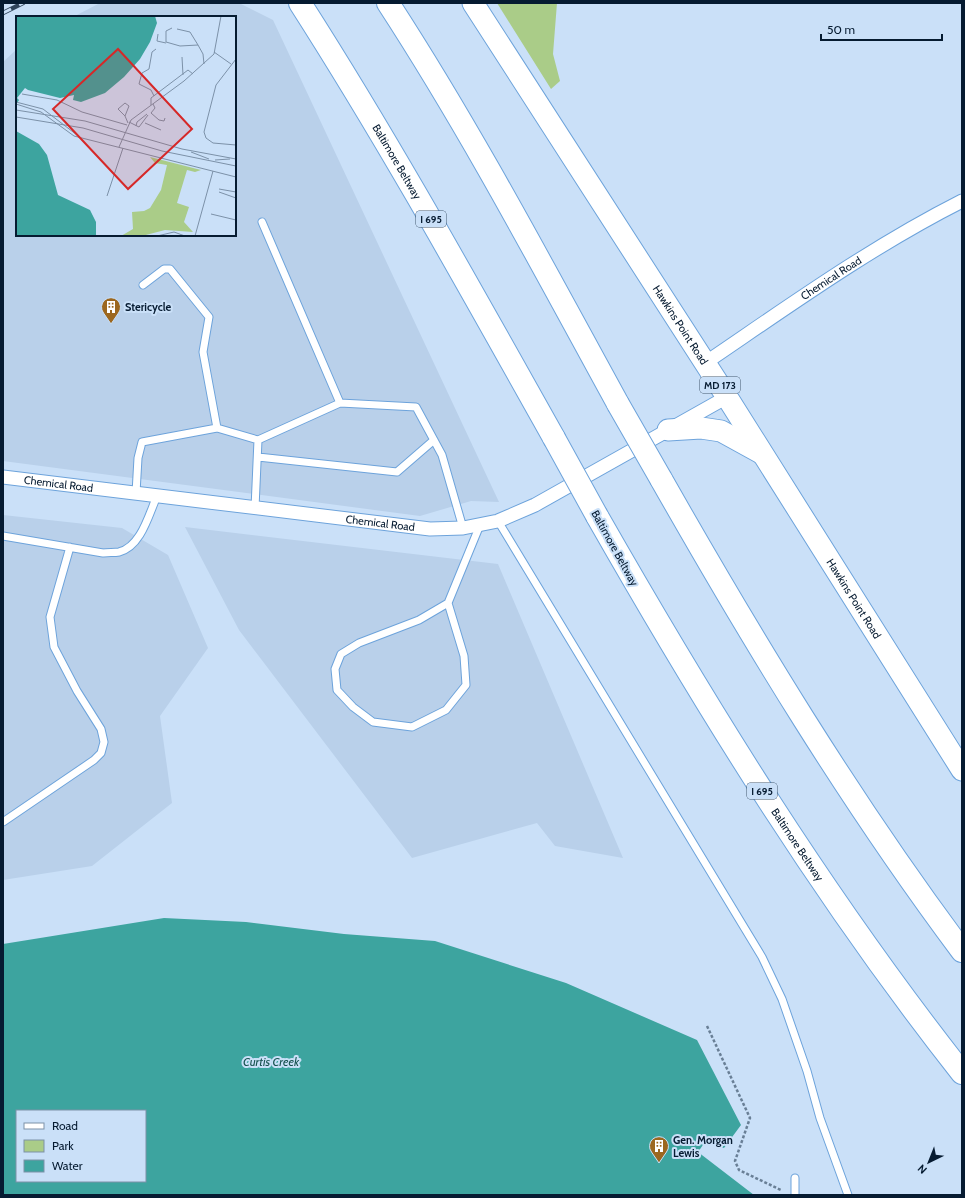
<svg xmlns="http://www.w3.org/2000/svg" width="965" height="1198" font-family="Cabin,sans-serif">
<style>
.built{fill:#b9d0ea}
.green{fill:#ac8}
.water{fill:#3da49f;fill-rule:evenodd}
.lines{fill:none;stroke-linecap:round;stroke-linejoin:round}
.service-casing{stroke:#6da3db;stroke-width:9}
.minor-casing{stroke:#6da3db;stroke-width:15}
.primary-casing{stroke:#6da3db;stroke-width:23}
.motorway-casing{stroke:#6da3db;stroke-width:24}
.path{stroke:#697f96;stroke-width:2.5;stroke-dasharray:3 2;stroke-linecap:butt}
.service{stroke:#fff;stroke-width:7}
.minor{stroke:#fff;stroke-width:13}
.primary{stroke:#fff;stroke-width:21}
.motorway{stroke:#fff;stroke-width:22}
.rail-casing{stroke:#2f445b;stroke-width:4.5}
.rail{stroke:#cae0f8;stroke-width:3;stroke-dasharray:9;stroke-linecap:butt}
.motorway-bridge-casing{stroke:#6da3db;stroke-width:24;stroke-linecap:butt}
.motorway-bridge{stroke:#fff;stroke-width:22}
.labels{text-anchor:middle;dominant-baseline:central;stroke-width:4;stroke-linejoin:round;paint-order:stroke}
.shield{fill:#cae0f8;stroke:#41566d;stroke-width:1}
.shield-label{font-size:10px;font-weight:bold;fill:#061b31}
.street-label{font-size:11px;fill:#061b31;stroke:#cae0f8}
.poi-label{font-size:11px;font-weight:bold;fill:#061b31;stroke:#cae0f8;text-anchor:start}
.water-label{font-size:12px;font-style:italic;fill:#17524f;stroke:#cae0f8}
.inset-road{fill:none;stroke:#7c91a8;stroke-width:1}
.view{fill:#d62828;fill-opacity:0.15;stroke:#d62828;stroke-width:2}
.inset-edge{fill:none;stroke:#061b31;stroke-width:2}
</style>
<rect width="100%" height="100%" fill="#cae0f8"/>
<path class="built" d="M 100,3 L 239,3 L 273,20 L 499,502 L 471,501 L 420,516 L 3,461 L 3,62 L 17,49 L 17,235 L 235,235 L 235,17 L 73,17 Z
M 3,515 L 122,528 L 168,555 L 208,648 L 160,716 L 172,803 L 92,866 L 3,880 Z
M 185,527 L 498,564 L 623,858 L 555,846 L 537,823 L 412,858 L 239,630 Z"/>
<path class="green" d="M 497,3 L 557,3 L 553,54 L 560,81 L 551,89 Z"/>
<path class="water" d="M 164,918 L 246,922 L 344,934 L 435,941 L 566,983 L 697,1040 L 741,1125 L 724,1148 L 705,1142 L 698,1152 L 754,1195 L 3,1195 L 3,944 ZM 17,1111 L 145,1111 L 145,1181 L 17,1181 Z"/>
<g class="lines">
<defs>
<path id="service" d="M 262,222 L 340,403
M 217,428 L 258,440 L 255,508
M 258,440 L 340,403 L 416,407 L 442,455 L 463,528
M 258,457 L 397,472 L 434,440
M 136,493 L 138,458 L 142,442 L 217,428 L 203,352 L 209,317 L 170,269 L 164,269 L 143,285
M 498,521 L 762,957 L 782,999 L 807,1071 L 820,1118 L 848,1195
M 3,536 L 103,553 C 108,552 114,553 119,552 C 141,547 149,514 157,496
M 448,603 L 464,656 L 466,685 L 446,710 L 412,727 L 373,722 L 353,707 L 337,690 L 335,669 L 341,654 L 359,643 L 419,620 L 448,603 L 480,525
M 3,822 L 94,760 L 101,753 L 104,742 L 101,729 L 77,691 L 54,647 L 50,617 L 70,547
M 795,1178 L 795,1195"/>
<g id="minor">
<path id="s1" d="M 705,363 C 789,306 871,247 962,201"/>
<path id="s2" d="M 3,477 L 430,529 L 463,528 L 498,521 L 535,505 L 727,397"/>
</g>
<g id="primary">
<path id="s3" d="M 473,3 L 727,397 L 962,770"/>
<path d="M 668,430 L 701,428 L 721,431 L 761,453"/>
</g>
<g id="motorway">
<path id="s4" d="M 300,3 C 391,145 472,292 554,438"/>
<path d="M 388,3 C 472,132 544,269 618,404"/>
<path d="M 661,479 C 753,641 850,801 962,951"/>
<path id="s5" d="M 597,516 C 707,709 824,898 962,1073"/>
</g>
</defs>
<use href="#service" class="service-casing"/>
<use href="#minor" class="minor-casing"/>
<use href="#primary" class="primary-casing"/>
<use href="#motorway" class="motorway-casing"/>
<path class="path" d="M 707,1026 L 750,1118 L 735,1161 L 739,1170 L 781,1190"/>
<use href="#service" class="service"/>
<use href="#minor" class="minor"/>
<use href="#primary" class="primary"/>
<use href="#motorway" class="motorway"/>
<defs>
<path id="rail" d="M 3,13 L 23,3"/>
</defs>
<use href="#rail" class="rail-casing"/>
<use href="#rail" class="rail"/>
<defs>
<path id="motorway-bridge" d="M 618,404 L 661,479
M 554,438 L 597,516"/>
</defs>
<use href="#motorway-bridge" class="motorway-bridge-casing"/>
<use href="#motorway-bridge" class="motorway-bridge"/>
</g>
<defs>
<symbol id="building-pin" viewBox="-11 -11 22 30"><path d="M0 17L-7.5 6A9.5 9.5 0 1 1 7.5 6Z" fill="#9c671f" stroke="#cae0f8"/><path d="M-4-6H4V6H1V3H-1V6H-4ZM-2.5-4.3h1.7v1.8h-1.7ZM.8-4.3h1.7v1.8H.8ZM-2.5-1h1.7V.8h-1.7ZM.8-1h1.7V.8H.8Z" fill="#fff"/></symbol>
</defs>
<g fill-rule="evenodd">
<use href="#building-pin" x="100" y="296" width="22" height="30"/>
<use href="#building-pin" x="648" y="1135" width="22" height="30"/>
</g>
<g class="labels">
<g class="shield">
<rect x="416" y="211" width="30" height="16" rx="3"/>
<rect x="700" y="377" width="40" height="16" rx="3"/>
<rect x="747" y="783" width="30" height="16" rx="3"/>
</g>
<g class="shield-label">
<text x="431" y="219">I 695</text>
<text x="720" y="385">MD 173</text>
<text x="762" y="791">I 695</text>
</g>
<g class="street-label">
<text stroke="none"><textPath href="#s4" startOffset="186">Baltimore Beltway</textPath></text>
<text stroke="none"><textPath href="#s1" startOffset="152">Chemical Road</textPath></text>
<text stroke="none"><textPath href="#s3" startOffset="383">Hawkins Point Road</textPath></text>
<text stroke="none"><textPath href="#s2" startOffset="56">Chemical Road</textPath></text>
<text stroke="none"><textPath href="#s2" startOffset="380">Chemical Road</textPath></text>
<text transform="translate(615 548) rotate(61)">Baltimore Beltway</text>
<text stroke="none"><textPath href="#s3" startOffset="707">Hawkins Point Road</textPath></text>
<text stroke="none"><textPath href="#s5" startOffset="385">Baltimore Beltway</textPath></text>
</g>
<g class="poi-label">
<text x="125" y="307">Stericycle</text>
<text x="673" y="1140">Gen. Morgan<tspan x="673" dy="13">Lewis</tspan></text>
</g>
<g class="water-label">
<text x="271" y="1061">Curtis Creek</text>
</g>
</g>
<g transform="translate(16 16)">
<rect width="220" height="220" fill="#cae0f8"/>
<path d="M 134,141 L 185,154 L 179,156 L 171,154 L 161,187 L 173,191 L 168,206 L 177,216 L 149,214 L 126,220 L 105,220 L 117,213 L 116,196 L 128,195 L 134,192 L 145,174 L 151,149 L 139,147 Z" fill="#ac8"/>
<path d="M 0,0 L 139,0 L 141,7 L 134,26 L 124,43 L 108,61 L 89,77 L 65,86 L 57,84 L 58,79 L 44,82 L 12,74 L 9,72 L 1,82 L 3,84 L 0,89 ZM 0,115 L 23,128 L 31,139 L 42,179 L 74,194 L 80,206 L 80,220 L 0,220 Z" fill="#3da49f"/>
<path class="inset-road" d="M 156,12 L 150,15 L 150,26 L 164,30 L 182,29 L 187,38 L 188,48M 161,13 L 174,16 L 182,29M 142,18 L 141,25 L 150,27M 198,36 L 215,48M 166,41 L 167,59M 220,43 L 200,69 L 188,116 L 190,122 L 197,127 L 220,129M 6,78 L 41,84 L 66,96 L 111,109M 138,80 L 135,74 L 123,68 L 126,57 L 133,53 L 136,36 L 140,33M 0,86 L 27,93 L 61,119M 0,88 L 25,96 L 58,120 L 220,161M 137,88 L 139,92 L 135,97 L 143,104 L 148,105 L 149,102M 135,89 L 135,82 L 172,54 L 177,58M 0,94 L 69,105 L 166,133 L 220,143M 109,100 L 102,93 L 109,87 L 113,90 L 109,100 L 112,107M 0,101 L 67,112 L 146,135 L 220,150M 113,106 L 123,111 L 132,99M 129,107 L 145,114M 120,110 L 121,106 L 131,98M 103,131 L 115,104 L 168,65 L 198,38 L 205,0M 175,136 L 193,143M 199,144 L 214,143M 203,173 L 220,176M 203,176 L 220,182M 91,180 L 107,132M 195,198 L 220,204M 141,220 L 158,216 L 169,220M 179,220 L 197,155"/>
<path class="view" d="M 102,33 L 176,113 L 112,173 L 37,93 Z"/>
<rect width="220" height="220" class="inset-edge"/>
</g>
<rect width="965" height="1198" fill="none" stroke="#061b31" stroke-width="8"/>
<rect x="16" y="1110" width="130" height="72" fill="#cae0f8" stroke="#7c91a8"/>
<rect x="24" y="1123" width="20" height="6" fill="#ffffff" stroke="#7c91a8"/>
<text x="52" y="1130" font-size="12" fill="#061b31">Road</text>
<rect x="24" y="1140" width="20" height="12" fill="#aacc88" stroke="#7c91a8"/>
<text x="52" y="1150" font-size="12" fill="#061b31">Park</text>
<rect x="24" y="1160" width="20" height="12" fill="#3da49f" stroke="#7c91a8"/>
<text x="52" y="1170" font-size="12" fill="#061b31">Water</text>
<g transform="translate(929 1162) rotate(223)" stroke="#cae0f8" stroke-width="3" paint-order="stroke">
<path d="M0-3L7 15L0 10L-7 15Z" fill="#061b31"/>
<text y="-6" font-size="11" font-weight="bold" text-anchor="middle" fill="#061b31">N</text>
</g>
<path d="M821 34v6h121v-6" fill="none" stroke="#061b31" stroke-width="2"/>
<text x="827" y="34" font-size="12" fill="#061b31" stroke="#cae0f8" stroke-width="3" paint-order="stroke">50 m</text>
</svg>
